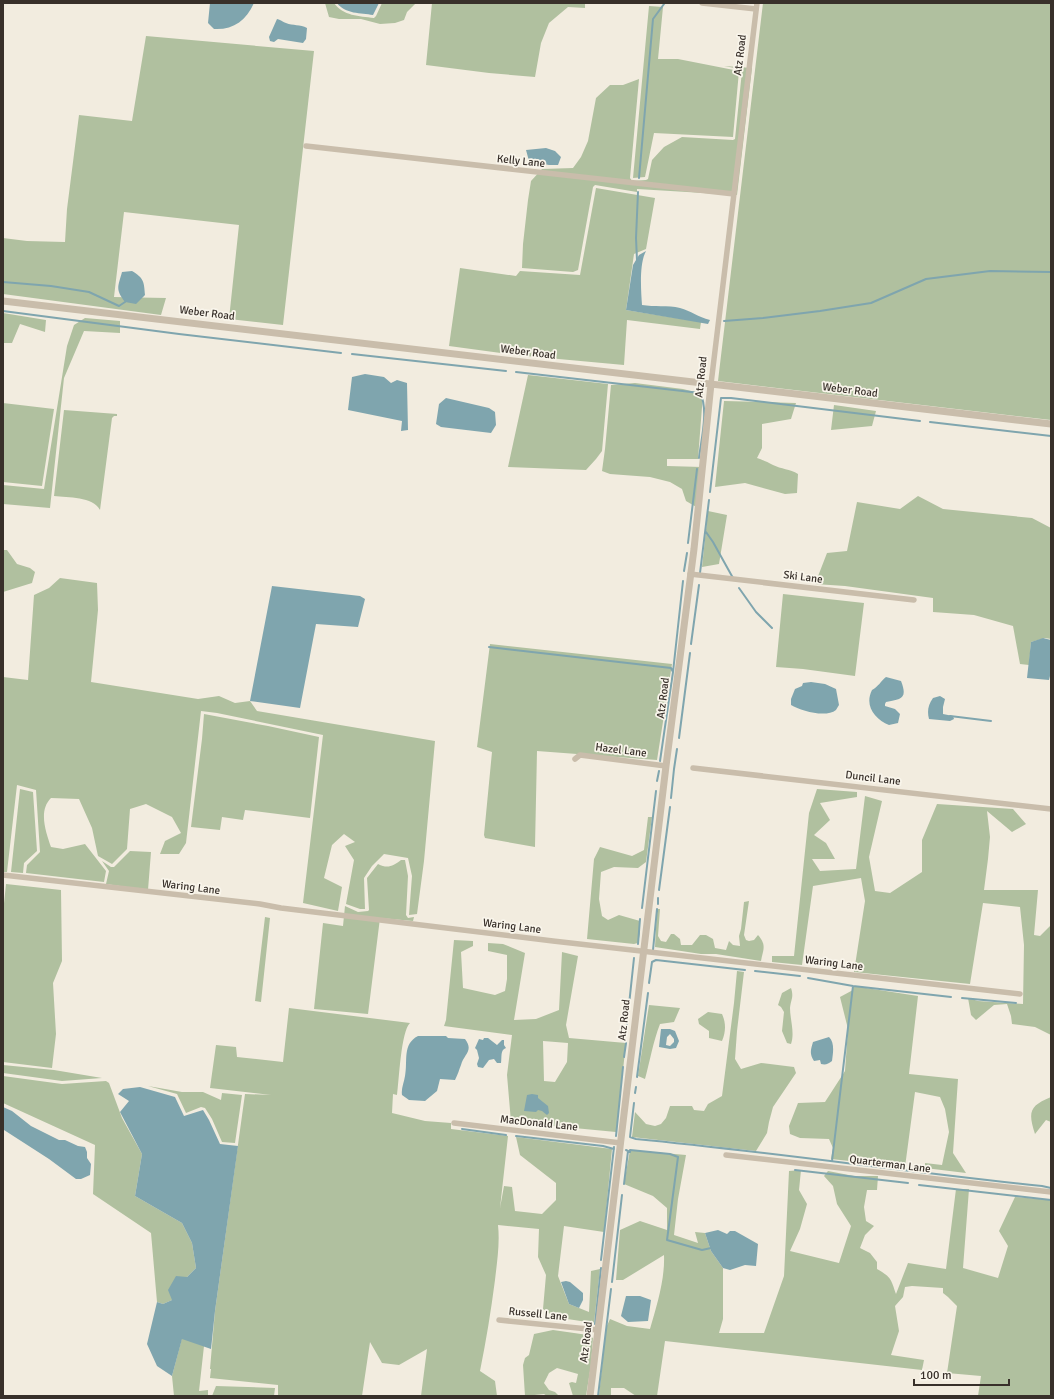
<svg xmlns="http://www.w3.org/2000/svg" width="1054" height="1399" font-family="Signika,sans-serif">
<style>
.green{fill:#b0c09f;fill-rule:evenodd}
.water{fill:#7fa5ae;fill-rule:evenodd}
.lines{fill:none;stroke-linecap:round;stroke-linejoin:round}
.stream{stroke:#7fa5ae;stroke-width:2}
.minor{stroke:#c9bdab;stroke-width:5.5}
.tertiary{stroke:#c9bdab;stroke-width:7}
.labels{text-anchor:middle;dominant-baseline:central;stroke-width:3.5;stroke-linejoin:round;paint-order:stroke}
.street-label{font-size:11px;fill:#38302a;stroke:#f9f5eb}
</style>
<rect width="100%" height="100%" fill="#f2ecdf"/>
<path class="green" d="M 325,3 L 334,3 C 343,16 359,16 374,18 L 376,16 L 382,3 L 416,3 L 407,12 L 404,20 L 395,23 L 380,24 L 361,19 L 339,19 L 329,17 Z
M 432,3 L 585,3 L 585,8 L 568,7 L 549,23 L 541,43 L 535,77 L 489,73 L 426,65 Z
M 763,3 L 1051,3 L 1051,420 L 718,381 Z
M 649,6 L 663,7 L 658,59 L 678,59 L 739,71 L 733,137 L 654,133 L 645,177 L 633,178 Z
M 146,36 L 314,51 L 283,325 L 229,319 L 239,225 L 124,212 L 114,297 L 166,298 L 161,315 L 3,294 L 3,238 L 27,241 L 65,242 L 67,209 L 79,115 L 132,121 Z
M 724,66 L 752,68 L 737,195 L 637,189 L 637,192 L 595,185 L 593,187 L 578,270 L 573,272 L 522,268 L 523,244 L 528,200 L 531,181 L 542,169 L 573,168 L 581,157 L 588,141 L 596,98 L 610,85 L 623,85 L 639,79 L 630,178 L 632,181 L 646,180 L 648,179 L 652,160 L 664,147 L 682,137 L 733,140 L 735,139 L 742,71 L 740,69 Z
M 596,188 L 655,198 L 646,249 L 634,254 L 626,310 L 701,322 L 700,329 L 627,320 L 624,365 L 515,355 L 449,346 L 460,268 L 516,276 L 520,271 L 580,275 Z
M 3,313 L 46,320 L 45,332 L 20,324 L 12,343 L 3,343 Z
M 85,318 L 120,321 L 120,333 L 84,331 L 64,378 L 50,508 L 3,504 L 3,485 L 44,489 L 67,346 L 74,325 Z
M 528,375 L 608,384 L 602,451 L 596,459 L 586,470 L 508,467 Z
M 635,383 L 683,389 L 703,394 L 698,459 L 667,459 L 667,466 L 702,467 L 698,508 L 686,501 L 682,489 L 670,482 L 650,477 L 610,474 L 602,471 L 605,449 L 611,385 Z
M 724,401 L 796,403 L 791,419 L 762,424 L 762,448 L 757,458 C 763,460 767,462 773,465 C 781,469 790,469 798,474 L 797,493 L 785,494 L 745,483 L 715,487 Z
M 3,403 L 54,409 L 42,486 L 3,482 Z
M 834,405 L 876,411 L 872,426 L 831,430 Z
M 64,410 L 117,414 L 117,416 L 114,416 L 112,418 L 100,510 C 93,496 68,498 54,496 Z
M 918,496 L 943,509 L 1032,518 L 1051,528 L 1051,639 L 1045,638 L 1031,642 L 1029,665 L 1020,664 L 1013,626 L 974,615 L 933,612 L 933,598 L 845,586 L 815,584 L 827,553 L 847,551 L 857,502 L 900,509 Z
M 708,511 L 727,515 L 719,564 L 702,567 Z
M 3,550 L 7,550 L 17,564 L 30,568 L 35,572 L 32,583 L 3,592 Z
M 60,578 L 97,583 L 98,610 L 91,682 L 198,699 L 219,696 L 235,703 L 250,701 L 257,711 L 435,741 L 424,861 L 417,914 L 409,915 L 412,876 L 408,858 L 384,854 L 372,866 L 364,878 L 365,909 L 360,909 L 346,904 L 354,860 L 345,846 L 355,842 L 344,834 L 332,845 L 324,878 L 342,887 L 338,911 L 303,903 L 323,735 L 217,713 L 201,711 L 186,843 L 179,854 L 160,854 L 165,841 L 181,833 L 172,817 L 146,804 L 130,809 L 127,849 L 112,864 L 98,856 L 92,828 L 79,799 L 51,798 C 38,811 46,832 51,847 L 63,849 L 85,844 L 106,871 L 104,882 L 26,873 L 27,865 L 40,852 L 36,790 L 17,785 L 7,872 L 3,872 L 3,677 L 28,680 L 34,595 L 49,588 Z
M 783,594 L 864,603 L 855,676 L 803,669 L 776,667 Z
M 490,644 L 672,664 L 657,760 L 537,751 L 535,847 L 485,838 L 484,835 L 492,752 L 477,747 Z
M 204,714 L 268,726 L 319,737 L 310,818 L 245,810 L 243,820 L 222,817 L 220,830 L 191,827 L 202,739 Z
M 20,789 L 33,792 L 37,851 L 24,863 L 23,873 L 11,872 Z
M 817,789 L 857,792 L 857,797 L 820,803 L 830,820 L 814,835 L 826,843 L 835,859 L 812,859 L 820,871 L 856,869 L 865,796 L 882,801 L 869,857 L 875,891 L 890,893 L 922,872 L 922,840 L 937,804 L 1013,809 L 1026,824 L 1012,832 L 987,811 L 990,837 L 988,859 L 984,890 L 1038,890 L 1034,935 L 1040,936 L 1051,925 L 1051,1035 L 1035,1027 L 1012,1024 L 1011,1016 L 1007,1004 L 994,1005 L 976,1020 L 971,1015 L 968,998 L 978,1001 L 1023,1004 L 1024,945 L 1020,907 L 983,903 L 970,984 L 854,972 L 865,901 L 861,878 L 813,886 L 802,965 L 772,962 L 772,956 L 794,956 L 809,813 Z
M 648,817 L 652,817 L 646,862 L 638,868 L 614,867 L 601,872 L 599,899 L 602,916 L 608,920 L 619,915 L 640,921 L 640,933 L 638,943 L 634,944 L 587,939 L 594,859 L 600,847 L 632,856 L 644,850 Z
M 130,851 L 151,852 L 148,890 L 106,884 L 109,871 L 102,861 L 111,867 L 114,867 Z
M 401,860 L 405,860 L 408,876 L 406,915 L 408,918 L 414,917 L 413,921 L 380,918 L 368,1014 L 314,1009 L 323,923 L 343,926 L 345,906 L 358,912 L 368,911 L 369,910 L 367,878 L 378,864 C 388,869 393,866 401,860 Z
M 6,884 L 61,890 L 62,961 L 53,983 L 56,1034 L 52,1068 L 3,1062 L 3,913 Z
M 749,901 L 744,935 L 746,940 L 749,941 L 754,940 L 758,935 C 767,945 763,950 761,961 L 716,954 L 701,954 L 655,947 L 657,909 L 660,909 L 658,936 L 661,941 L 666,942 L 671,934 L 674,934 L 680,939 L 681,945 L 692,945 L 700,935 L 706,935 L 713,939 L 715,948 L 726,950 L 729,941 L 733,945 L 740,946 L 739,936 L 741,929 L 744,902 Z
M 265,917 L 270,918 L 261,1002 L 255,1001 Z
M 454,940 L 473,941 L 473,946 L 461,952 L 463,988 L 495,995 L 505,991 L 507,979 L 507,955 L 488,951 L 488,943 L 503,944 L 525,953 L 514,1020 L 536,1019 L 559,1010 L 562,952 L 578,956 L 566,1025 L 569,1038 L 626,1043 L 616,1132 L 511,1122 L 507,1075 L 512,1035 L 444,1026 L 446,1020 ZM 543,1041 L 568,1043 L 567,1062 L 555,1082 L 544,1081 Z
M 737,971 L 744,972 L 737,1031 L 735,1059 L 741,1069 L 761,1063 L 794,1067 L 796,1073 L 773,1107 L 769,1122 L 767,1133 L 756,1151 L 632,1137 L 635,1112 L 646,1124 L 655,1126 L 661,1124 L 666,1118 L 670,1106 L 692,1106 L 694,1110 L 704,1111 L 708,1104 L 722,1096 L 734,1003 Z
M 853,986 L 918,996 L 909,1074 L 958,1079 L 953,1153 L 966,1173 L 925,1168 L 925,1163 L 942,1165 L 949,1132 L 945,1109 L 940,1097 L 915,1092 L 905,1167 L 831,1159 L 833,1148 L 829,1139 L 800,1138 L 790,1134 L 789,1126 L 798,1103 L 825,1102 L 845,1071 L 848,1029 L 840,997 L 853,990 Z
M 791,988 C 794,997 791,999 790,1008 C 790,1019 795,1033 791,1044 L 787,1043 L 782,1031 L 784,1012 L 781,1007 L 778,1005 L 782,993 Z
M 649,1005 L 680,1008 L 674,1022 L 660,1024 C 653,1042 650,1061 645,1079 L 638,1076 Z
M 289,1008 L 410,1023 C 401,1031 399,1081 397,1095 L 393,1094 L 392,1113 L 425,1121 L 451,1123 L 451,1129 L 508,1136 L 500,1208 L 504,1186 L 512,1187 L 515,1211 L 542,1214 L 556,1200 L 556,1183 L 520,1155 L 516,1137 L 612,1149 L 604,1232 L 564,1226 L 558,1276 L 569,1304 L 589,1312 L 591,1271 L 600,1269 L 594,1323 L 554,1317 L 543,1309 L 546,1275 L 538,1257 L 539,1229 L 498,1225 C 500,1244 497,1262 495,1280 C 491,1311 486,1341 480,1371 L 495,1381 L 497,1396 L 421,1396 L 427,1349 L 399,1365 L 382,1363 L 370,1342 L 362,1396 L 278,1396 L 278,1385 L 210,1378 L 211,1369 L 210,1369 L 215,1311 L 245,1094 L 271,1095 L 210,1088 L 216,1045 L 236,1047 L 237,1057 L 283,1062 Z
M 708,1012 L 722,1014 C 726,1023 726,1031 722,1041 L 709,1038 L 709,1031 L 699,1024 L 698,1019 Z
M 3,1065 L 54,1070 L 102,1078 L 62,1081 L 3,1073 Z
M 3,1076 L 62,1084 L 106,1081 L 109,1083 L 122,1118 L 142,1154 L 135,1196 L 182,1223 L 192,1243 L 196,1268 L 187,1277 L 172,1300 L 163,1304 L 157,1302 L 151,1233 L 93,1194 L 95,1145 L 3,1103 Z
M 148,1086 L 182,1092 L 203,1092 L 221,1100 L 222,1093 L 242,1095 L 235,1143 L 222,1142 L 212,1119 L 205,1108 L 201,1107 L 186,1113 L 177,1094 Z
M 1051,1097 L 1051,1122 L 1046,1120 L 1035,1134 C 1028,1112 1029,1106 1051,1097 Z
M 630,1150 L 686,1155 L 678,1199 L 674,1235 L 698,1243 L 695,1232 L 705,1233 L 711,1251 L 723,1268 L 723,1319 L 719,1333 L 764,1333 L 784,1276 L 789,1171 L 801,1170 L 799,1190 L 807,1204 L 800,1229 L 790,1251 L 839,1263 L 851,1226 L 837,1204 L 833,1186 L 824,1176 L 828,1171 L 854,1176 L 878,1176 L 877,1190 L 867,1190 L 864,1207 L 866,1221 L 874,1226 L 865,1235 L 860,1248 L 870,1253 L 877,1262 L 877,1269 C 891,1277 891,1279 896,1294 L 908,1263 L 946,1269 L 956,1189 L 969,1189 L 963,1268 L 998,1278 L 1008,1246 L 999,1231 L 1015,1197 L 1051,1200 L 1051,1396 L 978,1396 L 981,1376 L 947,1373 L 957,1306 L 948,1297 L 943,1293 L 943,1288 L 912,1286 L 905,1287 L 903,1297 L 895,1306 L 899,1331 L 891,1355 L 924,1360 L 922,1370 L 665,1341 L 657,1396 L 636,1396 L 624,1388 L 611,1388 L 611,1396 L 599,1396 L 606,1328 L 610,1319 L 627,1326 L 650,1329 C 657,1305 665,1279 664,1255 L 623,1280 L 616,1280 L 620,1230 L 640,1221 L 667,1230 L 667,1208 L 653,1196 L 624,1184 Z
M 553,1330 L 588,1335 L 593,1338 L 591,1365 L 586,1396 L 573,1396 L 569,1383 L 572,1382 L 576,1383 L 578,1374 L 557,1368 L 549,1373 L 544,1383 L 549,1390 L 555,1392 L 559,1396 L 547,1396 L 544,1394 L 525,1396 L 523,1365 L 525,1358 L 529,1355 L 534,1334 Z
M 182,1338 L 204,1346 L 199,1391 L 208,1390 L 208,1396 L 174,1396 L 172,1376 Z
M 216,1386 L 275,1388 L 274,1396 L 212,1396 Z"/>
<path class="water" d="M 210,3 L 254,3 C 246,21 233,30 214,29 L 208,23 Z
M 337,3 L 379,3 L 373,15 C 361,13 345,14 337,3 Z
M 277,19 C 282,20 282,22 286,23 C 293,26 300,24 307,28 L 306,39 L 303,43 L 278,39 L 274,42 L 270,41 L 269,37 Z
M 546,148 L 555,151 L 561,157 L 558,165 L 549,165 L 529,161 L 526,150 Z
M 646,251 C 639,264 641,290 642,305 C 654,307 668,305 680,308 C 691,311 698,317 710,320 L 708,324 L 626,310 L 633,265 L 639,255 Z
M 132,271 C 144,278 144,282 145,295 L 136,304 L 125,302 C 115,289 118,287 122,272 Z
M 365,374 L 384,377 L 391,383 L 397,380 L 407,383 L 408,430 L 401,431 L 402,421 L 348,410 L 352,377 Z
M 446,398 L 489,408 L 495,412 L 496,425 L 491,433 L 441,427 L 436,424 L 439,404 Z
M 272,586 L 360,596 L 365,599 L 358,627 L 316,624 L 300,708 L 250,701 Z
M 1043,638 L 1051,640 L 1051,672 L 1049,680 L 1027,678 L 1031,642 Z
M 886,677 L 901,681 C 908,699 901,699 886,702 L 885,704 L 885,706 L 895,709 L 900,714 L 898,723 L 889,725 C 875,719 864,706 872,690 C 878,687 881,681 886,677 Z
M 811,682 L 825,684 L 836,689 L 839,705 C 839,705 836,710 836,710 C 826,718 801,711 791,705 L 791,699 L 795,689 L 802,686 L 803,683 Z
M 940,696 L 945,699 L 943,707 L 943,714 L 953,716 L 954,719 L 950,721 L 929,719 C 927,711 928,705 933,698 Z
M 661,1029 L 670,1029 L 675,1031 L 679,1041 L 676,1048 L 670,1049 L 659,1047 ZM 670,1034 L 674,1039 L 674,1042 L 670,1046 L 666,1045 L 667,1037 Z
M 418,1036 L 446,1036 L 448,1038 L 465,1039 C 474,1051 464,1054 461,1065 C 459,1070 458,1074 455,1080 L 440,1079 L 437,1091 L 425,1101 L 409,1100 L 402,1095 C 401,1088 404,1083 405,1076 C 408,1061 402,1044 418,1036 Z
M 829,1037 C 835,1043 833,1053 832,1061 C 828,1064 826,1065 821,1064 L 820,1060 L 814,1061 C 809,1054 811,1049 813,1042 Z
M 484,1038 L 488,1038 L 497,1045 L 502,1040 L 504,1040 L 504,1045 L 506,1048 C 500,1050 502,1057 501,1063 L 497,1063 L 494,1059 L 489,1060 L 483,1068 L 478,1067 L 477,1064 L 479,1058 L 477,1050 L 475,1048 L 479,1039 L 483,1040 Z
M 140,1087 L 175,1097 L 184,1116 L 203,1110 L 209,1120 L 220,1144 L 238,1146 L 215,1311 L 211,1349 L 182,1339 L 172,1376 L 157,1366 L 147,1344 L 157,1302 L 163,1304 L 172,1300 L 168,1290 L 176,1276 L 187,1277 L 196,1268 L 192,1243 L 182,1223 L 135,1196 L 142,1154 L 120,1112 L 129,1101 L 118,1094 L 123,1089 Z
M 532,1094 L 538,1095 L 538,1098 L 548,1106 L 549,1113 L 547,1115 L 542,1111 L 538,1110 L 536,1112 L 524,1111 L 527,1095 Z
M 3,1107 L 12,1111 L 31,1126 L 59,1140 L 65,1140 L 78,1146 L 85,1147 L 87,1152 L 87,1158 L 91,1164 L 90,1175 L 81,1179 L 76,1179 L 49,1159 L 4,1130 Z
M 718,1230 L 727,1234 L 730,1231 L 735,1231 L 758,1244 L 756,1266 L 745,1265 L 730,1270 L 723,1268 L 711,1251 L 705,1233 Z
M 566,1281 L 570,1282 L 583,1293 L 583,1300 L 579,1308 L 569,1304 L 561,1282 Z
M 626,1296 L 640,1296 L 651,1300 L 648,1321 L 628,1322 L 621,1316 Z"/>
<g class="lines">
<path class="stream" d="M 639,178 L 653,19 L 664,4
M 637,260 L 636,238 L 638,192
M 3,282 L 51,286 L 89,292 L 119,306 L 125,302
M 3,311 L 179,334 L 341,353
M 724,321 L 763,318 L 820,311 L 871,303 L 926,279 L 990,271 L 1051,272
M 352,354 L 506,371
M 516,372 L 700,393 C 709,409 701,441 699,458
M 930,422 L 1051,436
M 710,492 L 721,398 L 731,398 L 920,421
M 706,532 L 713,542 L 733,578
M 688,543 L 697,469
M 684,571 L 687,553
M 700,573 L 709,500
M 739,588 L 756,612 L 772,628
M 691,644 L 699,585
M 489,647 L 671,668 L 673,672
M 950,716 L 991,721
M 679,738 L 690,653
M 660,761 L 673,672 L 683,581
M 657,781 L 659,771
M 671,798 L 674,769 L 677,749
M 659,890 L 670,807
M 658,904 L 658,898
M 642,908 L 656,791
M 638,944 L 640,919
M 653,950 L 657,909 L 657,912
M 755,971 L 800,976
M 808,978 L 853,986 L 951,997
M 649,983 L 652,962 L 656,960 L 745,970
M 962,998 L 1016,1003
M 626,1033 L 634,958
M 624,1057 L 626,1043
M 637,1077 L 648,993
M 635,1093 L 636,1087
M 634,1103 L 630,1137 L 636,1139 C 772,1152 906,1172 1042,1186 L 1051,1188
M 462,1129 L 506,1135
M 516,1136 L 603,1146 L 614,1149
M 616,1136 L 623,1067
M 626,1150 L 630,1152 L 630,1150 L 670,1154 L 678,1157 L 667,1240 L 702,1250 L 711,1248
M 832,1161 L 853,986
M 795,1170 L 908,1183
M 624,1184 L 628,1151
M 919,1185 L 1051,1200
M 601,1260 L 614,1147
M 612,1282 L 622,1195
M 595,1324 L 601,1268
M 598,1396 L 611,1289"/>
<path class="minor" d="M 702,3 L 756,9
M 306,146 L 734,194
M 711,384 L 757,3
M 690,574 L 914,600
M 575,759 L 580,755 L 666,766
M 693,768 L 1051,809
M 3,875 L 260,904 L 281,908 L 553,941 L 1020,994
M 454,1123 L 621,1143
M 726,1155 L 1051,1192
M 499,1320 L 598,1330"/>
<path class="tertiary" d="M 3,301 L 1051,424
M 590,1396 L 666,766 L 694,549 L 711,384"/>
</g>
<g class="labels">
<g class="street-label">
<text transform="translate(740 55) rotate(-83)">Atz Road</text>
<text transform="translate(521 161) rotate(6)">Kelly Lane</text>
<text transform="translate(207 313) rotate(7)">Weber Road</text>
<text transform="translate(528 352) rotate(7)">Weber Road</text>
<text transform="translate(701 377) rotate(-84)">Atz Road</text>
<text transform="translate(850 390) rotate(7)">Weber Road</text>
<text transform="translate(803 577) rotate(7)">Ski Lane</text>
<text transform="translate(663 698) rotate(-83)">Atz Road</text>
<text transform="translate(621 750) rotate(7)">Hazel Lane</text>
<text transform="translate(873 778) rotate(7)">Duncil Lane</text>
<text transform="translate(191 887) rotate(7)">Waring Lane</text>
<text transform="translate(512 926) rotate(7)">Waring Lane</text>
<text transform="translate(834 963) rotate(7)">Waring Lane</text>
<text transform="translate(624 1020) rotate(-84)">Atz Road</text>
<text transform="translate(539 1123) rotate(6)">MacDonald Lane</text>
<text transform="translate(890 1164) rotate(7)">Quarterman Lane</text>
<text transform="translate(538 1314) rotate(6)">Russell Lane</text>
<text transform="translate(586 1342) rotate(-83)">Atz Road</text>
</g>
</g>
<rect width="1054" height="1399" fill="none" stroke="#38302a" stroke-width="8"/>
<path d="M914 1379v6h95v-6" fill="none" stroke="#38302a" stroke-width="2"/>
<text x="920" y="1379" font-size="12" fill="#38302a" stroke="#f9f5eb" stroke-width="3" paint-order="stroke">100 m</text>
</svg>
